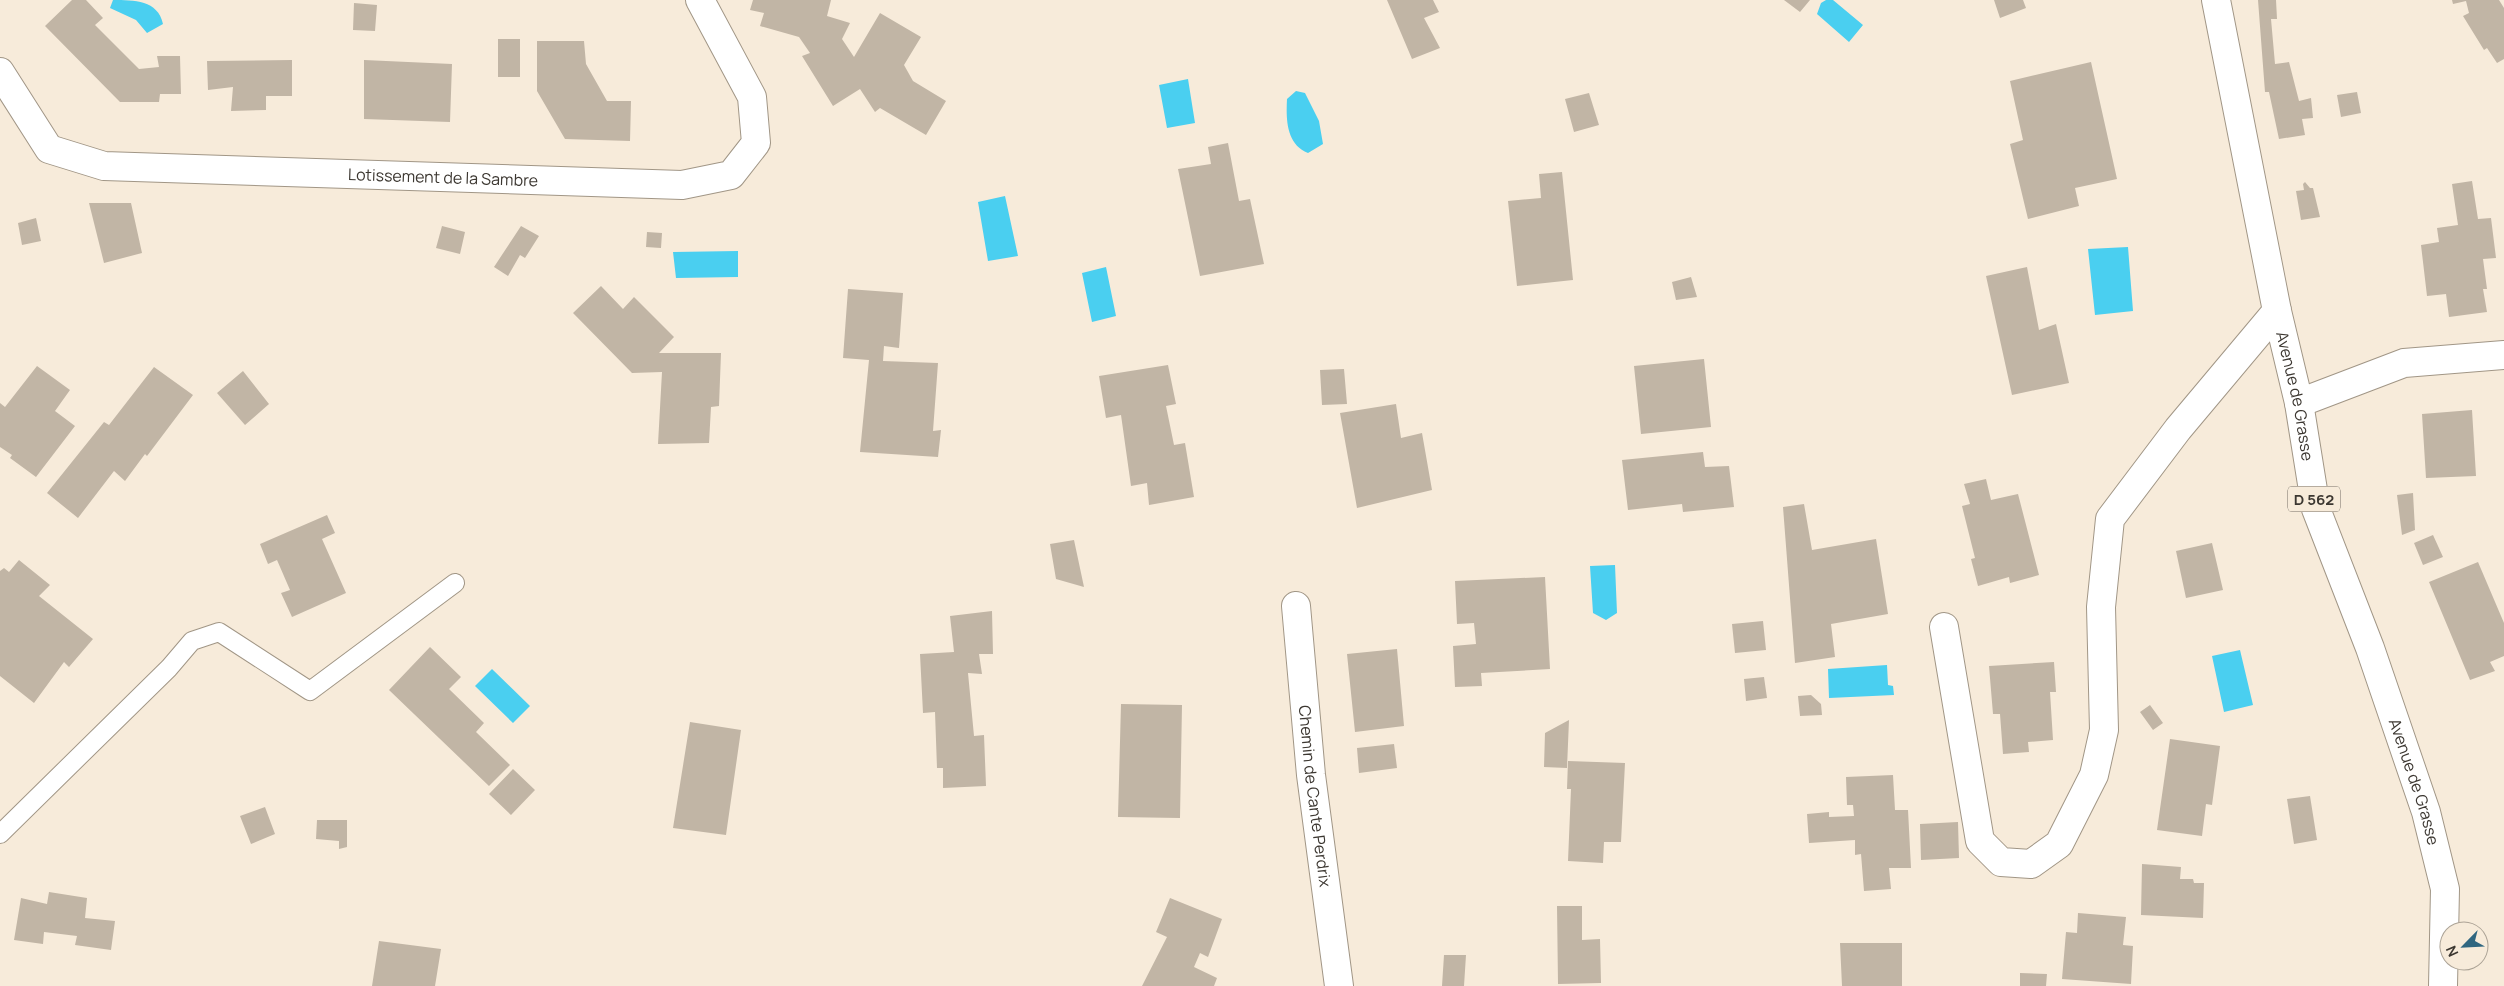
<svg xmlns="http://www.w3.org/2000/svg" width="2504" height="986" font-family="Manrope,sans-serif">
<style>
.water{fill:#4acff0}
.building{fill:#c1b5a5}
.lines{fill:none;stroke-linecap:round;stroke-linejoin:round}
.service-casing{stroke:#a19686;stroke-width:20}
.minor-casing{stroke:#a19686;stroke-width:30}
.primary-casing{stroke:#a19686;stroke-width:30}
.service{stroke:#fff;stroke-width:18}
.minor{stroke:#fff;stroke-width:28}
.primary{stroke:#fff;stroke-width:28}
.labels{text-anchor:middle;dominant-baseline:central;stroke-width:4;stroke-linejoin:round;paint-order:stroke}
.shield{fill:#f7ebda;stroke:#746d64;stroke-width:1}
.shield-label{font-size:15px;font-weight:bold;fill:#3c3731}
.street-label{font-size:16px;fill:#3c3731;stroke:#f7ebda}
</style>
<rect width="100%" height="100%" fill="#f7ebda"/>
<path class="water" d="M 113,0 C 134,0 158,0 163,24 L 147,33 L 136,20 L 110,8 Z
M 1826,0 L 1833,0 L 1863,25 L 1849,42 L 1817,14 L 1821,3 Z
M 1188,79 L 1195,123 L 1167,128 L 1159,85 Z
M 1296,91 L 1305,93 L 1319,121 L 1323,144 L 1308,153 C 1286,144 1286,119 1287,99 Z
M 1005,196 L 1018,256 L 988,261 L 978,202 Z
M 2128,247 L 2133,311 L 2095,315 L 2088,249 Z
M 738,251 L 738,277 L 676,278 L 673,252 Z
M 1106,267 L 1116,316 L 1092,322 L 1082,273 Z
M 1615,565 L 1617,613 L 1606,620 L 1593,613 L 1590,566 Z
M 2240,650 L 2253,705 L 2224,712 L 2212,656 Z
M 1887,665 L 1888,685 L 1893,686 L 1894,695 L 1829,698 L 1828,669 Z
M 492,669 L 530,706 L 513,723 L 475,686 Z"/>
<path class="building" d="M 72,0 L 86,0 L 103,18 L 95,25 L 139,69 L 159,67 L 157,56 L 180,56 L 181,94 L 160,94 L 159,102 L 120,102 L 45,26 Z
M 753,0 L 831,0 L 827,16 L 850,23 L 842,39 L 854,57 L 880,13 L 921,37 L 904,65 L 913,81 L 946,101 L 926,135 L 880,108 L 875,112 L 860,89 L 833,106 L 802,56 L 810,53 L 799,37 L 760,26 L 764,13 L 750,10 Z
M 1387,0 L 1433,0 L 1439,12 L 1424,18 L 1440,48 L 1412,59 Z
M 1784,0 L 1810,0 L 1800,12 Z
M 1994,0 L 2023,0 L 2026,8 L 2000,18 Z
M 2258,0 L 2276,0 L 2277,19 L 2271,19 L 2275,64 L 2289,62 L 2299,101 L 2311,98 L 2313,118 L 2302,119 L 2305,135 L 2279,139 L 2269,92 L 2265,92 Z
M 2452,0 L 2499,0 L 2504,8 L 2504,59 L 2497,63 L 2487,48 L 2484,50 L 2463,16 L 2469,13 L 2466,1 L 2453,4 Z
M 354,3 L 377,5 L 375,31 L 353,30 Z
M 498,39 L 520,39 L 520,77 L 498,77 Z
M 537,41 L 584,41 L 586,64 L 607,101 L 631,101 L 630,141 L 565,139 L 537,91 Z
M 292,60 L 292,96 L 266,96 L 266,110 L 231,111 L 233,87 L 208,90 L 207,61 Z
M 364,60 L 452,64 L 450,122 L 364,119 Z
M 2091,62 L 2117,179 L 2075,188 L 2079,206 L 2028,219 L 2010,144 L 2023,140 L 2010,81 Z
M 2357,92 L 2361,113 L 2341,117 L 2337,95 Z
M 1589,93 L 1599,125 L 1574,132 L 1565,99 Z
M 1228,143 L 1239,201 L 1250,199 L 1264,264 L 1200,276 L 1178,169 L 1211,164 L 1208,147 Z
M 1562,172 L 1573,280 L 1517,286 L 1508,201 L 1541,198 L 1539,174 Z
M 2472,181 L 2478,219 L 2491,218 L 2496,258 L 2483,259 L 2487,289 L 2483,289 L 2487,312 L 2449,317 L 2446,294 L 2427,296 L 2421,245 L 2439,242 L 2437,228 L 2458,225 L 2452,184 Z
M 2305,182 L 2310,188 L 2313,188 L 2320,217 L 2301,220 L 2296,191 L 2304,190 L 2303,184 Z
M 89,203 L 131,203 L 142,253 L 104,263 Z
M 36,218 L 41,241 L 22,245 L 18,223 Z
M 442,226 L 465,232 L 460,254 L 436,248 Z
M 521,226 L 539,236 L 525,258 L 520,255 L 508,276 L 494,267 Z
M 647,232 L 662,233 L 661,248 L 646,247 Z
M 2027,267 L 2039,330 L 2056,324 L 2069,383 L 2012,395 L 1986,276 Z
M 1691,277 L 1697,297 L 1676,300 L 1672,282 Z
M 601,286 L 623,309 L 634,297 L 674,337 L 659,353 L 721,353 L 719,406 L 711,407 L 709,443 L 658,444 L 662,372 L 632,373 L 573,313 Z
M 848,289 L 903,293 L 899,348 L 884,346 L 883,361 L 938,363 L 933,431 L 941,430 L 938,457 L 860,452 L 869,360 L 843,358 Z
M 1704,359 L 1711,427 L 1641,434 L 1634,366 Z
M 1168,365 L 1176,404 L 1166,406 L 1174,445 L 1185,443 L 1194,497 L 1149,505 L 1147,483 L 1131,486 L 1121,415 L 1106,418 L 1099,376 Z
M 37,366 L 70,390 L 55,411 L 75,426 L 36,477 L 10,458 L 12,455 L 0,447 L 0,403 L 5,407 Z
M 154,367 L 193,395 L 147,456 L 145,454 L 125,481 L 114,471 L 78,518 L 47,493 L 104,422 L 109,425 Z
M 1344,369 L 1347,404 L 1322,405 L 1320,370 Z
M 243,371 L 269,404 L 245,425 L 217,393 Z
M 1396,404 L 1401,438 L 1422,433 L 1432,490 L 1357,508 L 1340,413 Z
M 2472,410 L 2476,476 L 2426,478 L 2422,414 Z
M 1703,452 L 1705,467 L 1729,466 L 1734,507 L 1683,512 L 1682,504 L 1628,510 L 1622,460 Z
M 1986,479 L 1991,500 L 2018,494 L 2039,575 L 2010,583 L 2009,577 L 1978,586 L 1971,559 L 1975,558 L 1962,506 L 1970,504 L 1964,484 Z
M 2413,493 L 2415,530 L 2402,535 L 2397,495 Z
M 1804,504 L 1812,550 L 1876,539 L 1888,614 L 1831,624 L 1835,657 L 1795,663 L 1783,507 Z
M 327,515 L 335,533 L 322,539 L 346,593 L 292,617 L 281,593 L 290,590 L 277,560 L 268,564 L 260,544 Z
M 2433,535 L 2443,557 L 2423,565 L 2414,543 Z
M 1074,540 L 1084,587 L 1056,579 L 1050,544 Z
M 2212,543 L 2223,590 L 2186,598 L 2176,551 Z
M 19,560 L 50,585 L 39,596 L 93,639 L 69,667 L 64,662 L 34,703 L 0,676 L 0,571 L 4,568 L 9,572 Z
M 2478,562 L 2504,623 L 2504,656 L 2490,662 L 2495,671 L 2470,680 L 2429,582 Z
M 1545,577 L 1550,669 L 1481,673 L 1482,686 L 1455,687 L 1453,646 L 1476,644 L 1474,623 L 1457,624 L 1455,581 Z
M 992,611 L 993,654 L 979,654 L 982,674 L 968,673 L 974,736 L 984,735 L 986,786 L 943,788 L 943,768 L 937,768 L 935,712 L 923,713 L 920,654 L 954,652 L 950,616 Z
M 1763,621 L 1766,650 L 1735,653 L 1732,624 Z
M 430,647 L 461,677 L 449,689 L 484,723 L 476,732 L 510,765 L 489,786 L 389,690 Z
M 1397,649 L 1404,726 L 1355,732 L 1347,654 Z
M 2054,662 L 2056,692 L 2050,692 L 2053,740 L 2028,742 L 2029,752 L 2003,754 L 2000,714 L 1993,714 L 1989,666 Z
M 1764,677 L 1767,698 L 1746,701 L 1744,679 Z
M 1811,695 L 1821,704 L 1822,715 L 1800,716 L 1798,696 Z
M 1121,704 L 1182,705 L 1180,818 L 1118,817 Z
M 2150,705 L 2163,723 L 2153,730 L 2140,712 Z
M 1569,720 L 1567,768 L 1544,767 L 1545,733 Z
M 690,722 L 741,730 L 726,835 L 673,828 Z
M 2170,739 L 2220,746 L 2212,805 L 2206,804 L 2202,836 L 2157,830 Z
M 1394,744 L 1397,768 L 1359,773 L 1357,748 Z
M 1568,761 L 1625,763 L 1621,842 L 1604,842 L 1603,863 L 1568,861 L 1571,789 L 1567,789 Z
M 513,769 L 535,790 L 511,815 L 489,794 Z
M 1893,775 L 1895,810 L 1908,810 L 1911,868 L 1889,868 L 1891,889 L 1864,891 L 1861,854 L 1855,855 L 1855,840 L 1809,843 L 1807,814 L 1829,812 L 1829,817 L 1854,816 L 1853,805 L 1847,805 L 1846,777 Z
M 2310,796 L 2317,840 L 2294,844 L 2287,799 Z
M 265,807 L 275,834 L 251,844 L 240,816 Z
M 317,820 L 347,820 L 347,847 L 339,849 L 339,841 L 316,839 Z
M 1958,822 L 1959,858 L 1921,860 L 1920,824 Z
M 2142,864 L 2181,867 L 2180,879 L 2193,879 L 2194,883 L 2204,883 L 2203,918 L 2141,915 Z
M 49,892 L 87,898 L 85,918 L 115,921 L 111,950 L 75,945 L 77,936 L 44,932 L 43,944 L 14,940 L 21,898 L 47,904 Z
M 1170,898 L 1222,919 L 1208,957 L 1200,953 L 1194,967 L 1217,978 L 1214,986 L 1142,986 L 1167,937 L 1156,932 Z
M 1557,906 L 1582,906 L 1582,940 L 1600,939 L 1601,983 L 1558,984 Z
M 2078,913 L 2126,917 L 2123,945 L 2133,946 L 2131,984 L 2062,979 L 2066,932 L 2077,933 Z
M 379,941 L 441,949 L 435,986 L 372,986 Z
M 1840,943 L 1902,943 L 1902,986 L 1842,986 Z
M 1444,955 L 1466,955 L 1464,986 L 1442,986 Z
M 2020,973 L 2047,974 L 2046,986 L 2020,986 Z"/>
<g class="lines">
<defs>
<path id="service" d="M 0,834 L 169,668 L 192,641 L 219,632 L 310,691 L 455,583"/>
<g id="minor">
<path id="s1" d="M 0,72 L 49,149 L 104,166 L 682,185 L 731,175 L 756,143 L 752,97 L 700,0"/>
<path d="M 2299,403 L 2404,363 L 2504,355"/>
<path id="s2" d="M 1296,606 L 1311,775 L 1339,986"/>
<path d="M 1944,627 L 1980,841 L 2001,862 L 2031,864 L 2059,844 L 2094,775 L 2104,730 L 2101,607 L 2110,519 L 2178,429 L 2277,311"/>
</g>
<g id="primary">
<path id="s3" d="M 2216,0 L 2277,311 L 2299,403 L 2316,509 L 2370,648 L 2426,812 L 2445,889 L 2443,986"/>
</g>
</defs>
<use href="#service" class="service-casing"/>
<use href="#minor" class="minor-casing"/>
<use href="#primary" class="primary-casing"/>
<use href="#service" class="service"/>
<use href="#minor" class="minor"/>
<use href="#primary" class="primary"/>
</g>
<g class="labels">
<rect class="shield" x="2288" y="486.5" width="52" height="25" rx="4"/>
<g class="shield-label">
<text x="2314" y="499">D 562</text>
</g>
<g class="street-label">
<text stroke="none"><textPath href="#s1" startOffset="488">Lotissement de la Sambre</textPath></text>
<text stroke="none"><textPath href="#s3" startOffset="404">Avenue de Grasse</textPath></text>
<text stroke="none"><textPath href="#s3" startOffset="809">Avenue de Grasse</textPath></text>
<text stroke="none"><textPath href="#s2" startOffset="191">Chemin de Cante Perdrix</textPath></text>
</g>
</g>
<g transform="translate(2464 946) rotate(246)"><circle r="24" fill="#f7ebda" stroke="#aca396"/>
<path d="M0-4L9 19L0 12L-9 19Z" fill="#2f6680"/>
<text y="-8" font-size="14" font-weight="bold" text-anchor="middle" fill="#3c3731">N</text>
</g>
</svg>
